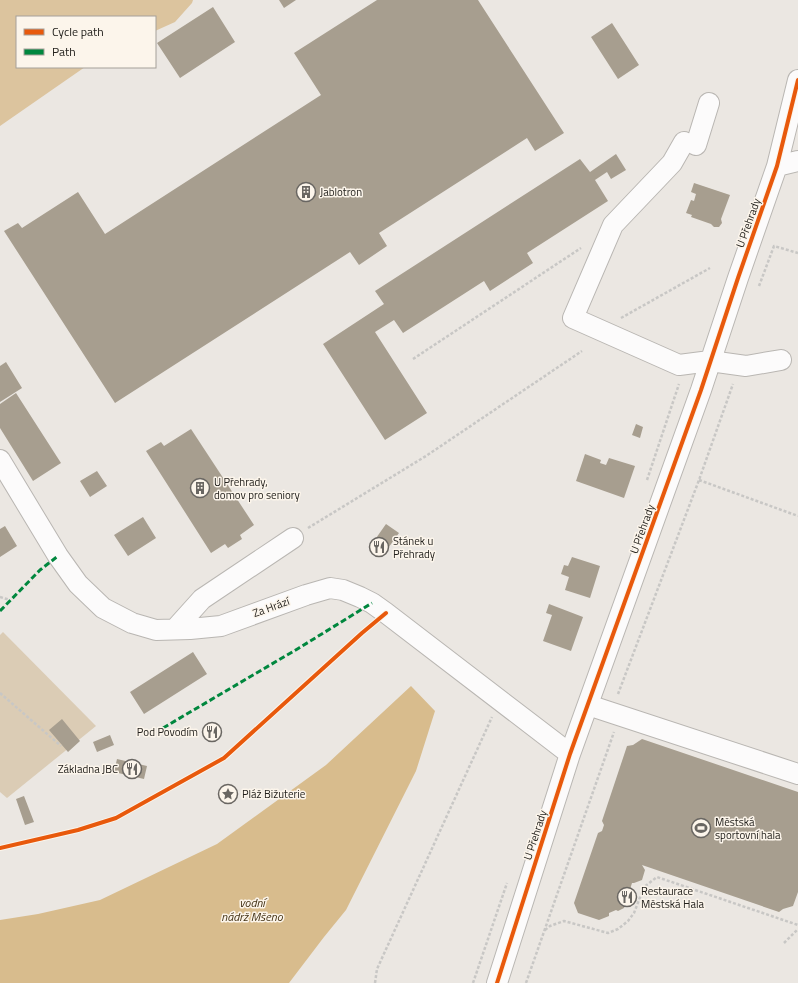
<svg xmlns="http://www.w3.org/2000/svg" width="798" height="983" font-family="'Titillium Web',sans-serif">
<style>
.green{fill:#dbccb5}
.forest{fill:#dcc49e}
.water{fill:#d8bc8d}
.building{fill:#a79e8f}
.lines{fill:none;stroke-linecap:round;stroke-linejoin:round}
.minor-casing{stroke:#b9b6b2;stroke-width:22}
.path{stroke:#c8c7c5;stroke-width:2.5;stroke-dasharray:3 2;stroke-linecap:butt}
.minor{stroke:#fcfbfb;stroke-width:20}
.quiet{stroke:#00873e;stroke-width:3;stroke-dasharray:6 3;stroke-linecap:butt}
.cycleway-casing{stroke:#fcf5eb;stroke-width:6}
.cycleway{stroke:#e8590c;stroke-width:4}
.labels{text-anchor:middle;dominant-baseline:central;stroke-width:3;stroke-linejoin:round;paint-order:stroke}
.poi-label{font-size:11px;fill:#23211d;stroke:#fcf5eb;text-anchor:start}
.street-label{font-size:11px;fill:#23211d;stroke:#fcf5eb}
.water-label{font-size:12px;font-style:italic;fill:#423114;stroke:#fcf5eb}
</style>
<rect width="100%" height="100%" fill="#ebe7e2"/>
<path class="green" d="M 3,632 L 96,726 L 7,798 L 0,792 L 0,635 Z"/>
<path class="forest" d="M 0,0 L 193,0 L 192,3 L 175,22 L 155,31 L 155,17 L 17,17 L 17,67 L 85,67 L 0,126 Z"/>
<path class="water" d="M 411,686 L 435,711 L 416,771 L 346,910 L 324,937 L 289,983 L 0,983 L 0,920 L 38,914 L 100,900 L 217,844 L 326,765 Z"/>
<path class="building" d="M 279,0 L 296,0 L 284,8 Z
M 377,0 L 478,0 L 564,133 L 535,151 L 527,138 L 379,233 L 387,246 L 359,265 L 350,252 L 115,403 L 4,231 L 18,223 L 22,228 L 78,192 L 105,234 L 321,95 L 294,53 Z
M 213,7 L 235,42 L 180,78 L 157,43 Z
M 612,23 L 639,65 L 618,79 L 591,37 Z
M 616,154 L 626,170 L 611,179 L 607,172 L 595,180 L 608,201 L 527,253 L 533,263 L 490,291 L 484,281 L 403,333 L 394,320 L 375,332 L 427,413 L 385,440 L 323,344 L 384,304 L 375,291 L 580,159 L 590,172 Z
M 694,183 L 730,195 L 721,219 L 722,223 L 719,227 L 714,227 L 711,224 L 691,217 L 692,215 L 686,213 L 691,200 L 694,201 L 696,194 L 691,192 Z
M 6,362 L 22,388 L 0,402 L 0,366 Z
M 16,393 L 61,463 L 33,481 L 0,428 L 0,404 Z
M 636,424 L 643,427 L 640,438 L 632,435 Z
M 191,429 L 254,525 L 240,535 L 242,539 L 228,548 L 225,544 L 211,553 L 146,451 L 161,442 L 164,446 Z
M 585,454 L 601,460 L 600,463 L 606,465 L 609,458 L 635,466 L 624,498 L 576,481 Z
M 97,471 L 107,486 L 90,497 L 80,481 Z
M 143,517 L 156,538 L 128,556 L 114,535 Z
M 386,524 L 399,533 L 386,551 L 374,541 Z
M 5,526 L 17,546 L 0,557 L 0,529 Z
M 572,557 L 600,566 L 590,598 L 565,590 L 569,577 L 561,574 L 564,565 L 568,566 Z
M 549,604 L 583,617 L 571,651 L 543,641 L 552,615 L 546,613 Z
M 193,652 L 207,674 L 144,714 L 130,692 Z
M 62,719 L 80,741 L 68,752 L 49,730 Z
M 217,723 L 221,729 L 207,740 L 203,733 Z
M 110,735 L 114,745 L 97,752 L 93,742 Z
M 642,739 L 798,792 L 798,892 L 793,906 L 783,909 L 779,912 L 642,865 L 645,870 L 642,880 L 634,883 L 632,883 L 624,908 L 618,911 L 616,910 L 609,913 L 609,916 L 599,920 L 578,913 L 574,903 L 598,833 L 602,831 L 604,825 L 602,821 L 627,746 L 633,745 Z
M 117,759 L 147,766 L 144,779 L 114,772 Z
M 24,796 L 34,822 L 25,825 L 16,799 Z"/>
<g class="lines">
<defs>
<path id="minor" d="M 684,142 L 672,163 L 613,225 L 573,318 L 679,365 L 710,361 L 746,366 L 781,360
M 696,145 L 709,103
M 777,166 L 798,161
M 0,460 L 58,556 L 78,584 L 103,608 L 132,623 L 156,630 L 190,629 L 221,626 L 306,595 L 330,588 L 343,590 L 360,597 L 372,603 L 386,613 L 570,754
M 175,629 L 202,599 L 293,538
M 588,705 L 798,774
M 497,983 L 570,754 L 701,390 L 738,278 L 777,166 L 798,80"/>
</defs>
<use href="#minor" class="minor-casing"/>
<path class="path" d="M 759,286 L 774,246 L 798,253
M 621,318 L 710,268
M 413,359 L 581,248
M 647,480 L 679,384
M 699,480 L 798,516
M 308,528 L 426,456 L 582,351
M 0,597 L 10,600
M 0,693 L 61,746
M 618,694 L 699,480 L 733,384
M 545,930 L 550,926 L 564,921 L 608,933 L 618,929 L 628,921 L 634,913 L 644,887 L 657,877 L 798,925
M 784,943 L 798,929
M 375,983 L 377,969 L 492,717
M 473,983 L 507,883
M 526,983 L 614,732"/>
<use href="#minor" class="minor"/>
<path class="quiet" d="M 0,611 L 40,570 L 58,556
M 163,728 L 299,648 L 372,603"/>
<defs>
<path id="cycleway" d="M 0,848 L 78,830 L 116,818 L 224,758 L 362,633 L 386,613
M 497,983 L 570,754 L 701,390 L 738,278 L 777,166 L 798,80"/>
</defs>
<use href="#cycleway" class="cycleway-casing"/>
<use href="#cycleway" class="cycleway"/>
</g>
<defs>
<symbol id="building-ring" viewBox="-11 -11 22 22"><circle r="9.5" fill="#fcf5eb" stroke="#696662" stroke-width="1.5"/><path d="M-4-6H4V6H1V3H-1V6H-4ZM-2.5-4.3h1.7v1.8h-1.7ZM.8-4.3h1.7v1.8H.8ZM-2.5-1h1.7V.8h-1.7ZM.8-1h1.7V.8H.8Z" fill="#696662"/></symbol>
<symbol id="restaurant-ring" viewBox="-11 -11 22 22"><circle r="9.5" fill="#fcf5eb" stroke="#696662" stroke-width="1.5"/><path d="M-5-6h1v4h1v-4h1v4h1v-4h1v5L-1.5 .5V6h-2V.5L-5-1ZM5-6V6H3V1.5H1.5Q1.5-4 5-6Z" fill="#696662"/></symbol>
<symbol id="sight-ring" viewBox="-11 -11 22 22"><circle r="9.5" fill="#fcf5eb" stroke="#696662" stroke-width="1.5"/><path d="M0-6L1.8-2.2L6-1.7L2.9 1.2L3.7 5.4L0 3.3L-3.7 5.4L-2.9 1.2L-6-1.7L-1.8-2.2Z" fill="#696662"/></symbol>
<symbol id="stadium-ring" viewBox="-11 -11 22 22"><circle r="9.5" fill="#fcf5eb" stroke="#696662" stroke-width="1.5"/><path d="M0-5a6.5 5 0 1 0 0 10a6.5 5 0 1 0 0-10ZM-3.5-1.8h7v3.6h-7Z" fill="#696662"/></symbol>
</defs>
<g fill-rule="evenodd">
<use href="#building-ring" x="295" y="181" width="22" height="22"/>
<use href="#building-ring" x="189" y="477" width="22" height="22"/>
<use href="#restaurant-ring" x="368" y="536" width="22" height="22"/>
<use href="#restaurant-ring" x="201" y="721" width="22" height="22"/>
<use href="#restaurant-ring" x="121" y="758" width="22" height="22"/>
<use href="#sight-ring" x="217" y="783" width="22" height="22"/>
<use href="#stadium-ring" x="690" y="817" width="22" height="22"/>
<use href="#restaurant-ring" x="616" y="886" width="22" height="22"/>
</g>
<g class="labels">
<g class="poi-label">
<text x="320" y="192">Jablotron</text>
<text x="214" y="482">U Přehrady,<tspan x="214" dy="13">domov pro seniory</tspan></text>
<text x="393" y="541">Stánek u<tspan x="393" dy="13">Přehrady</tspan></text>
<text x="198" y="732" text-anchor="end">Pod Povodím</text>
<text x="118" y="769" text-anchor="end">Základna JBC</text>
<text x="242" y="794">Pláž Bižuterie</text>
<text x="715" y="822">Městská<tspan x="715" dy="13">sportovní hala</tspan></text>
<text x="641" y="891">Restaurace<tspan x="641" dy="13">Městská Hala</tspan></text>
</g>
<g class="street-label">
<text transform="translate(748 223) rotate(-70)">U Přehrady</text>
<text transform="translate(642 529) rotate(-70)">U Přehrady</text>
<text transform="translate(271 607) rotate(-20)">Za Hrází</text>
<text transform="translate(535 835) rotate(-72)">U Přehrady</text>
</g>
<g class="water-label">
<text x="252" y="902">vodní<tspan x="252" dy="14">nádrž Mšeno</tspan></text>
</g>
</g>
<rect x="16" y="16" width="140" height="52" fill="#fcf5eb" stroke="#a5a099"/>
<rect x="24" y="29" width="20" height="6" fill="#e8590c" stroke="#a5a099"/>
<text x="52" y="36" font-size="12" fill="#23211d">Cycle path</text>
<rect x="24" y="49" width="20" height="6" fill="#00873e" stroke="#a5a099"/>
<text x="52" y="56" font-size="12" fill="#23211d">Path</text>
</svg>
